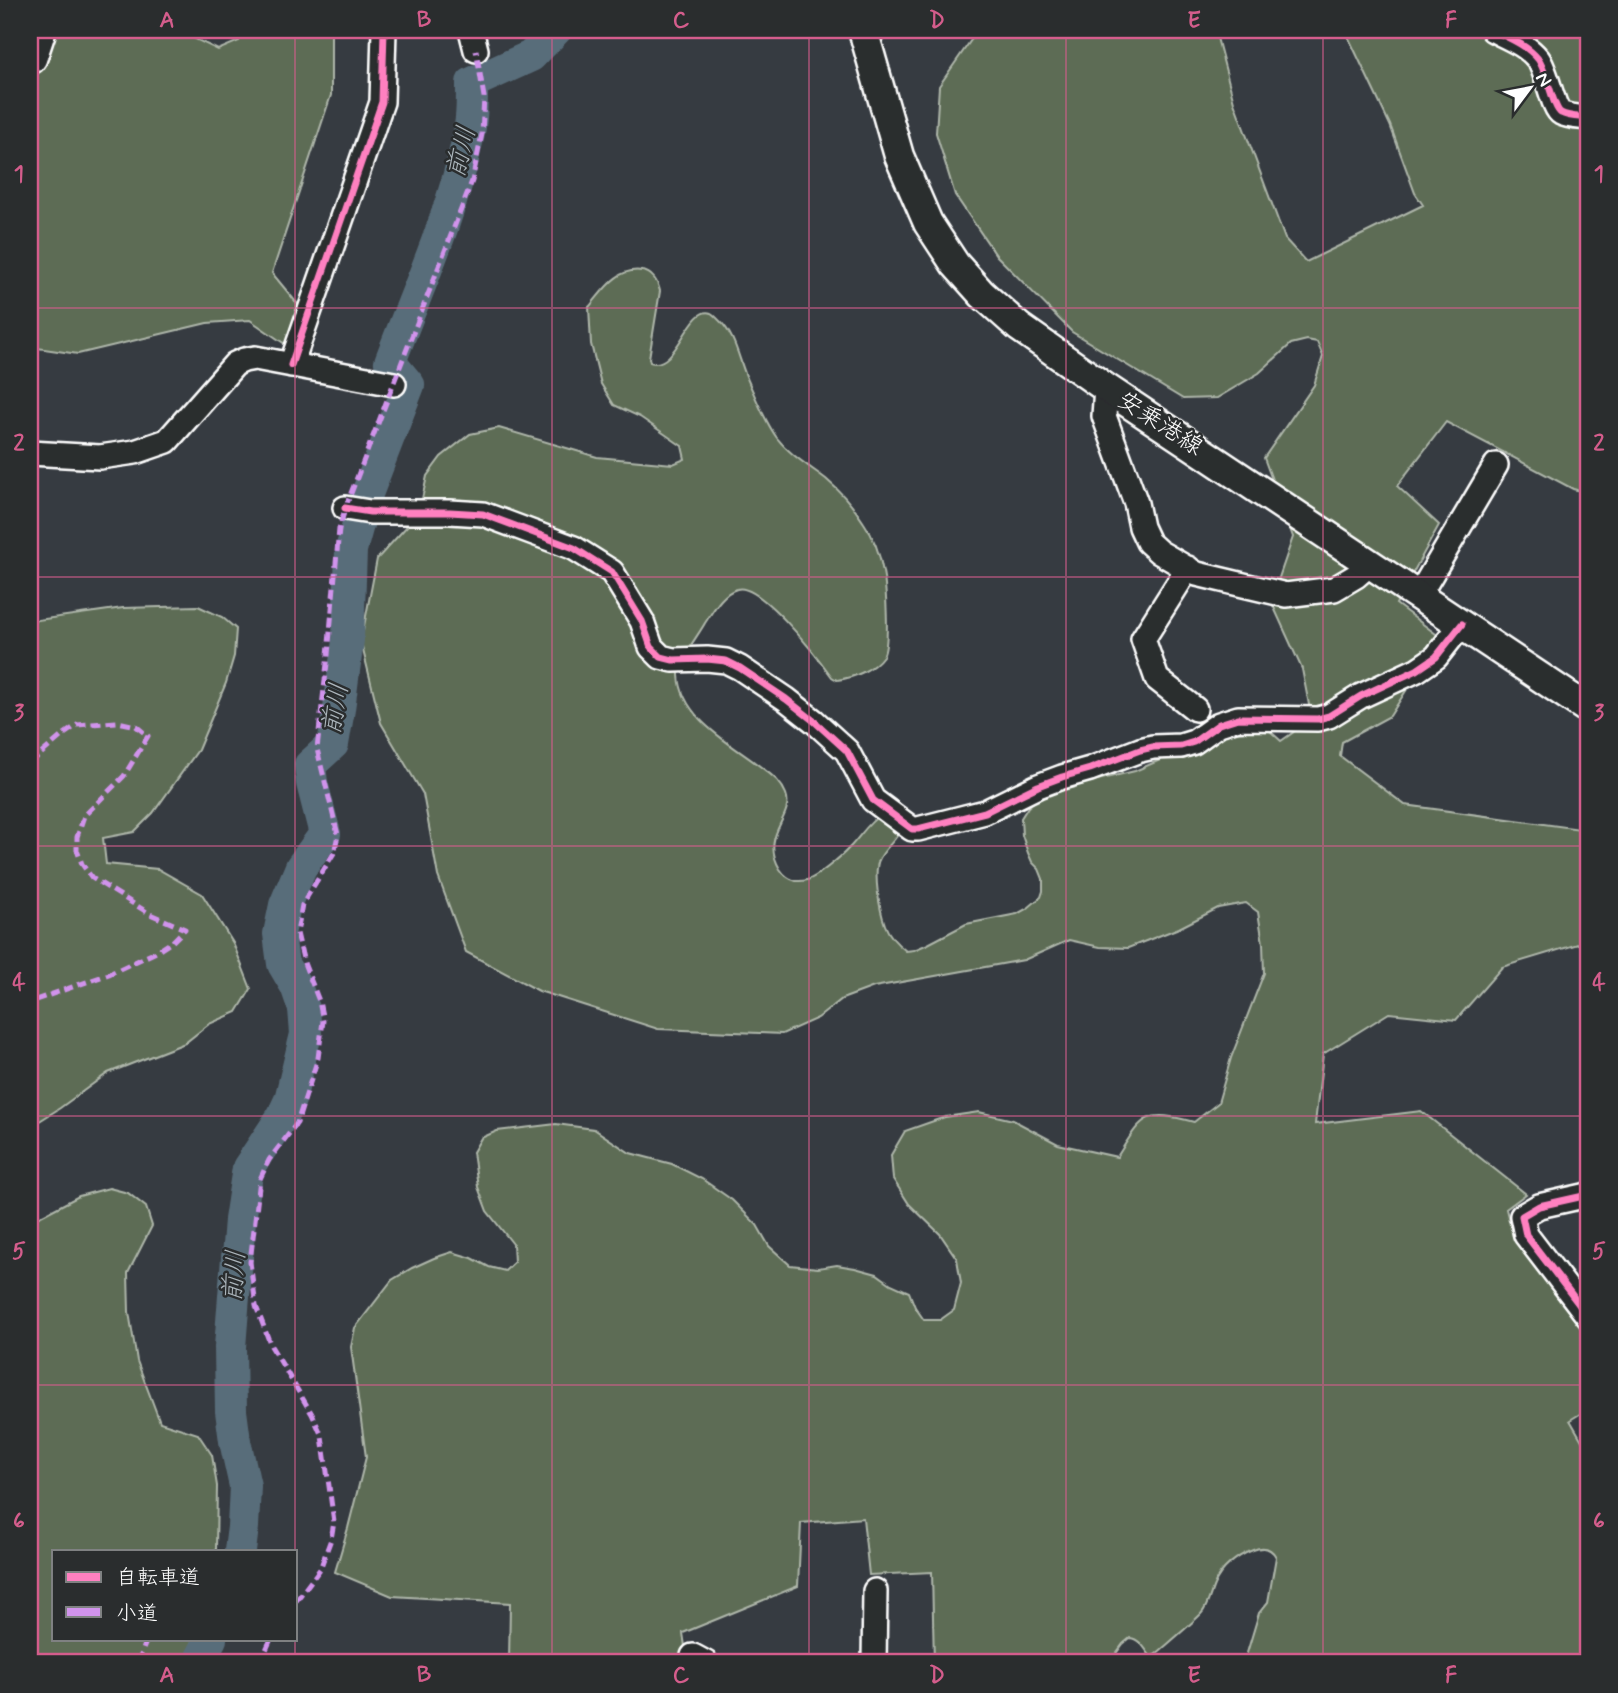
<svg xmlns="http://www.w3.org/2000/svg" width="1618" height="1693" font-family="Mynerve,'Klee One',sans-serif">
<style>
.green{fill:#5d6c55;stroke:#aeb6aa;stroke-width:2}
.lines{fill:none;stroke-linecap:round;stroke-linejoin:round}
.river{stroke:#596d7a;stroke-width:32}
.minor-casing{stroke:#fff;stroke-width:28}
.major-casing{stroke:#fff;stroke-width:33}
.highway-casing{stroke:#fff;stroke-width:38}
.minor{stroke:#2a2d2e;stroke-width:23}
.major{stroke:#2a2d2e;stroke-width:28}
.highway{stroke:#2a2d2e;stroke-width:33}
.quiet{stroke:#d193ec;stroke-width:5;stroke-dasharray:10 5;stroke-linecap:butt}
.cycleway-casing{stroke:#2a2d2e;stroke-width:11}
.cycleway{stroke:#ff80c0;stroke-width:7}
.grid{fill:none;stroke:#d45d8c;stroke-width:2;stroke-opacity:0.55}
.labels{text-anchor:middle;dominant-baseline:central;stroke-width:5;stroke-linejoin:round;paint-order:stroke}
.street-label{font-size:24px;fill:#fff;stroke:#2a2d2e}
.water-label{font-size:26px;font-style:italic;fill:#acb6bc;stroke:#2a2d2e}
.neatline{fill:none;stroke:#d45d8c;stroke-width:2.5}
.grid-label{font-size:23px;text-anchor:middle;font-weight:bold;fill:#d45d8c}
</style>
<rect width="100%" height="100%" fill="#363b41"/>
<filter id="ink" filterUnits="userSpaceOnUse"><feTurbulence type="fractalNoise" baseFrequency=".0143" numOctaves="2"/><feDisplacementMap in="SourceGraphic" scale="14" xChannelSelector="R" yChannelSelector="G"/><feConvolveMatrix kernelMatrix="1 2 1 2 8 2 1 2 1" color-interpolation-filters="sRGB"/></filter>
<g filter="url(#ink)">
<path class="green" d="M 30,30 L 181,30 L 189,36 L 218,50 L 239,41 L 236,30 L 331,30 L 331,95 L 272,273 L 300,307 L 285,344 L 250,320 L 207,323 L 78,354 L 30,347 Z
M 978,30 L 1215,30 L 1234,102 L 1285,239 L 1306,262 L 1423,205 L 1415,193 L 1390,125 L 1345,30 L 1588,30 L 1588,493 L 1573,489 L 1446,422 L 1397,486 L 1439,525 L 1396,604 L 1440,637 L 1390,716 L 1342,742 L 1340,756 L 1405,805 L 1588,830 L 1588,941 L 1502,967 L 1456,1020 L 1389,1013 L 1323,1054 L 1315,1124 L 1421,1111 L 1526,1194 L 1506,1209 L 1513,1237 L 1588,1338 L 1588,1409 L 1570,1420 L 1588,1451 L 1588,1562 L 1584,1581 L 1588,1587 L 1588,1663 L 1244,1663 L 1259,1613 L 1268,1602 L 1276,1557 C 1271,1547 1263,1546 1253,1550 C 1237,1556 1221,1568 1214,1585 C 1210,1594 1208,1607 1201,1614 C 1187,1628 1171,1641 1156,1654 L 1151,1657 C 1145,1649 1140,1639 1130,1638 L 1123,1644 L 1109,1663 L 934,1663 L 932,1572 L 869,1575 L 863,1518 L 801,1523 L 798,1586 L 683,1633 L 687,1660 L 692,1663 L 509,1663 L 510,1603 L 392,1596 L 335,1572 L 348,1528 L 366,1457 L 351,1347 L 355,1328 L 392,1280 L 412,1268 L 434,1258 L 452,1252 L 472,1258 L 489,1267 L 505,1271 L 514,1262 L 513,1244 L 487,1211 L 478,1187 L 473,1152 L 481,1138 L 497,1131 L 556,1124 L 594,1129 L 630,1153 L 672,1164 L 702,1179 L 732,1200 L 757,1225 L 769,1246 L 790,1265 L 818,1268 L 837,1265 L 855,1268 L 877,1274 L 891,1284 L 909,1292 L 915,1307 L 924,1320 L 940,1320 L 954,1310 L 961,1283 L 957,1259 L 940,1234 L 909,1204 L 893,1179 L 891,1155 L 905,1131 L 945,1117 L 979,1112 L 1013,1120 L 1058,1144 L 1117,1157 C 1143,1116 1144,1109 1194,1122 L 1218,1103 L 1231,1058 L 1264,973 L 1263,943 L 1258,912 L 1246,903 L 1218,908 L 1179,928 L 1128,948 L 1100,947 L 1069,940 L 1024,960 L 874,987 L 842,999 L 818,1018 L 782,1034 L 658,1029 L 539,991 L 466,952 L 438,876 L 423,794 L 381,723 L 361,642 L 377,559 L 419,513 L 427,476 L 441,457 L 470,434 L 499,428 L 597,457 L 673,464 L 685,459 L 682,446 L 640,417 L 614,405 L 601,384 L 591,344 L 589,307 C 603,291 617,267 642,271 C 652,272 658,282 660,291 L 649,358 L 650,362 C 677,372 689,304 711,313 C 712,313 718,319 719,320 C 735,335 738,356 746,376 C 755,396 764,420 777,438 C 790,455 809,466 826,479 C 840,491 854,507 864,523 C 874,537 880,555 883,572 C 886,586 890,645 883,656 C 873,670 853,678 837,680 L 832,677 C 819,659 760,582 737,589 C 722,593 713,611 705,623 C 698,636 678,660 679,675 C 681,718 730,743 761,767 C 771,775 781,781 786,794 C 795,818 759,834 780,869 C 784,875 788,879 796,881 C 799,881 804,881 807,880 C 816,878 842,856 849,848 C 860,837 868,822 882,814 L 899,831 L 897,836 C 892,843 884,850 880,858 C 872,871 880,911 885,925 C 889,936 897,944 906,951 L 914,950 L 928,944 L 966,924 L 1017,914 L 1028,908 L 1041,897 L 1043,891 L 1043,879 L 1039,869 L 1032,862 L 1028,853 L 1022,835 L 1021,818 L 1028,807 L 1038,798 L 1051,791 L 1135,771 L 1217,735 L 1251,730 L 1270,731 L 1281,741 L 1298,729 L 1310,710 L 1302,669 L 1271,601 L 1293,537 L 1264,458 L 1314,385 L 1323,356 L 1317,342 L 1307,340 L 1291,344 L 1259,373 L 1217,398 L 1183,399 L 1072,332 L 996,255 L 955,195 L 936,133 L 939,86 Z
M 198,606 L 222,617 L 236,629 L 234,656 L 226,683 L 198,750 L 153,813 L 134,832 L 103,838 L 106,864 L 158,869 L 202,894 L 233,943 L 251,989 L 237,1012 L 209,1024 L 185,1043 L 108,1073 L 60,1108 L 30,1127 L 30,621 L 123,608 Z
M 109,1188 L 128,1193 L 146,1207 L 152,1226 L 128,1273 L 129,1312 L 137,1361 L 160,1422 L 198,1434 L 212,1455 L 217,1486 L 216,1551 L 54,1551 L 54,1639 L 194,1639 L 184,1663 L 30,1663 L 30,1220 L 39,1217 L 79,1196 Z"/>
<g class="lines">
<path class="river" d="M 240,1551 L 243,1527 L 245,1486 L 235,1441 L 231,1411 L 230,1347 L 240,1220 L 248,1168 L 282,1117 L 290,1100 L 306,1034 L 304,1009 L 296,986 L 283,964 L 279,934 L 285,905 L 301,867 L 325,834 L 312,783 L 310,765 L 333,744 L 339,709 L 348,640 L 351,550 L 365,499 L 409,385 L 390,362 C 417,290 451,218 467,142 C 472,123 472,103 472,83 L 531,56 L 556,30
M 198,1663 L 211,1639"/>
<defs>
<path id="minor" d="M 471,30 L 476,50
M 1493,30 C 1509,38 1527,45 1538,59 C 1547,71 1553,109 1561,113 C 1568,117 1581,117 1588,118
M 291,365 L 382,102 L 384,30
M 1106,388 L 1104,416 L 1136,503 L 1141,527 L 1148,542 L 1159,552 L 1197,574 L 1286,595 L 1334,589 L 1356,576 L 1371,563
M 30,453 L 100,457 L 135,452 L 167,441 L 235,364 L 244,360 L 255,358 L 394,384
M 345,508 L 370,512 L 450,512 L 483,514 L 574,548 L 612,572 L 642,621 L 651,647 L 661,657 L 673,660 L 707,659 L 726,661 L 740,668 L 786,699 L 814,721 L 847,751 L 873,800 L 912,829 L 918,829 L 985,812 L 1038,786 L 1062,777 L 1090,769 L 1140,750 L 1153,747 L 1181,746 L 1194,742 L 1219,724 L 1238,718 L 1318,719 L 1329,716 L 1361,696 L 1417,670 L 1436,657 L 1462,624
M 1188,568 L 1143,639 L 1157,679 L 1195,709
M 1419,595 L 1496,465
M 1588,1195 L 1539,1206 L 1522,1216 L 1526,1235 L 1588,1316
M 693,1656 L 706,1663
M 874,1663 L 875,1591"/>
<path id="major" d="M 863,30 L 899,156 L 928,223 L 955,264 L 982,294 L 1019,327 L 1106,388 L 1588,709"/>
<path id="highway" d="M 30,57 L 39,30"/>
</defs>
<use href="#minor" class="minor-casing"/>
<use href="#major" class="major-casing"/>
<use href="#highway" class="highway-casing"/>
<use href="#minor" class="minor"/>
<use href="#major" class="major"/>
<use href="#highway" class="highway"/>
<path class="quiet" d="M 30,763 L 63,735 L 77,725 L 118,722 L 136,726 L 148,736 L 124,776 L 84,816 L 77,837 L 77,850 L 82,864 L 92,878 L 150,914 L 185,929 L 172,942 L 156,952 L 109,974 L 30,1002
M 296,1601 L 320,1569 L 331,1539 L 334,1522 L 322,1436 L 312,1414 L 271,1346 L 256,1306 L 250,1262 L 260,1179 L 269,1160 L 297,1123 L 318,1058 L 323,1021 L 319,1001 L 304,963 L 297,933 L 302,905 L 334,853 L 338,835 L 317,749 L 328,655 L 339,529 L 346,506 L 472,181 L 482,134 L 484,97 L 476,50
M 138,1663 L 147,1639
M 260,1663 L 271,1639"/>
<defs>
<path id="cycleway" d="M 1493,30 C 1509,38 1527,45 1538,59 C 1547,71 1553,109 1561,113 C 1568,117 1581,117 1588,118
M 291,365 L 382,102 L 384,30
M 345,508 L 370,512 L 450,512 L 483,514 L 574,548 L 612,572 L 642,621 L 651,647 L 661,657 L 673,660 L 707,659 L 726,661 L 740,668 L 786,699 L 814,721 L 847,751 L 873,800 L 912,829 L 918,829 L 985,812 L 1038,786 L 1062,777 L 1090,769 L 1140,750 L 1153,747 L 1181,746 L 1194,742 L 1219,724 L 1238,718 L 1318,719 L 1329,716 L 1361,696 L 1417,670 L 1436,657 L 1462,624
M 1588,1195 L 1539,1206 L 1522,1216 L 1526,1235 L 1588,1316"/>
</defs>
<use href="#cycleway" class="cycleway-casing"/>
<use href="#cycleway" class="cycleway"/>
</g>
</g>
<path class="grid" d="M 295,30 L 295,1551M 552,30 L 552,1663M 809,30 L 809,1663M 1066,30 L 1066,1663M 1323,30 L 1323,1663M 30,308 L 1588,308M 30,577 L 1588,577M 30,846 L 1588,846M 30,1116 L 1588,1116M 30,1385 L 1588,1385M 295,1639 L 295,1663"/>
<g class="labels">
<g class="street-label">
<text transform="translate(1160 424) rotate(33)">安乗港線</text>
</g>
<g class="water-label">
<text transform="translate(462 152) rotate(-76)">前川</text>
<text transform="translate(336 709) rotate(-80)">前川</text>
<text transform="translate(235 1276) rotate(-85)">前川</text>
</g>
</g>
<rect width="1618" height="1693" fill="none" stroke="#2a2d2e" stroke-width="77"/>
<rect x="52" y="1550" width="245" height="91" fill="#2a2d2e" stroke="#7f8182" stroke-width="2"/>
<rect x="66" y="1572" width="35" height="10" fill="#ff80c0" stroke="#7f8182" stroke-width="2"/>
<text x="116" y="1584" font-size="21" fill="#ffffff">自転車道</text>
<rect x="66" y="1607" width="35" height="10" fill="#d193ec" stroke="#7f8182" stroke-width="2"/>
<text x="116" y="1620" font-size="21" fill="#ffffff">小道</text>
<g transform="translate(1530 88) rotate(58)" stroke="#2a2d2e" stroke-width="5" paint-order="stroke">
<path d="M0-5L12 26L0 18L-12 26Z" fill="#ffffff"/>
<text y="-10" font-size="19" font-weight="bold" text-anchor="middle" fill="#ffffff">N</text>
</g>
<rect x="38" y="38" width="1542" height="1616" class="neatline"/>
<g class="grid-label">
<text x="167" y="27">A</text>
<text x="424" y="27">B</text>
<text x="681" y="27">C</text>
<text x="937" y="27">D</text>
<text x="1194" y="27">E</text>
<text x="1451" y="27">F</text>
<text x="19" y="181">1</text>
<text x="1599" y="181">1</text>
<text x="19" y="450">2</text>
<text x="1599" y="450">2</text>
<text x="19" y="720">3</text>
<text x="1599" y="720">3</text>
<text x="19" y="989">4</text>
<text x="1599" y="989">4</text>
<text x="19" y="1258">5</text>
<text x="1599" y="1258">5</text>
<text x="19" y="1528">6</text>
<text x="1599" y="1528">6</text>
<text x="167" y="1682">A</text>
<text x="424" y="1682">B</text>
<text x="681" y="1682">C</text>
<text x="937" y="1682">D</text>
<text x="1194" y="1682">E</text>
<text x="1451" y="1682">F</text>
</g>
</svg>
